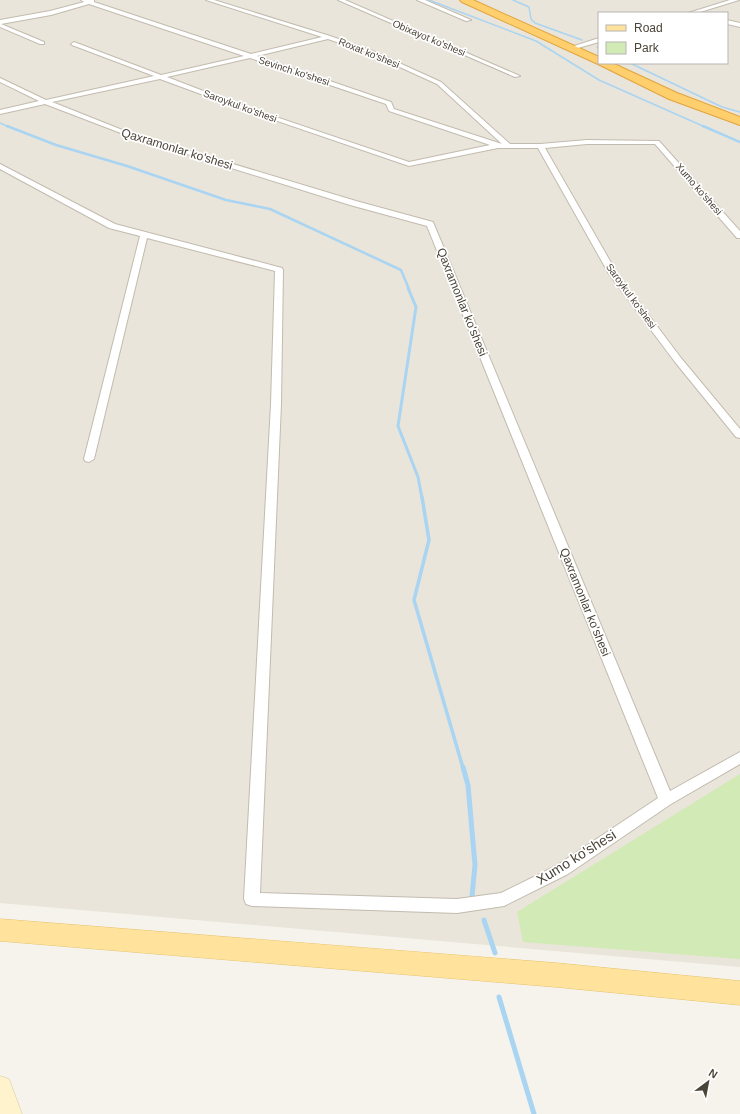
<svg xmlns="http://www.w3.org/2000/svg" width="740" height="1114" font-family="Arial,sans-serif">
<style>
.residential{fill:#eae5da;fill-rule:evenodd}
.green{fill:#d2eab5}
.lines{fill:none;stroke-linecap:round;stroke-linejoin:round}
.stream-far4{stroke:#a9d4f2;stroke-width:1.5}
.stream-far3{stroke:#a9d4f2;stroke-width:2.5}
.stream-far2{stroke:#a9d4f2;stroke-width:3}
.stream-far1{stroke:#a9d4f2;stroke-width:3.5}
.stream{stroke:#a9d4f2;stroke-width:5}
.street-casing{stroke:#c2bbae;stroke-width:2}
.secondary-casing{stroke:#d6c79b;stroke-width:1}
.primary-casing{stroke:#e6c16a;stroke-width:1}
.highway-casing{stroke:#e0a43c;stroke-width:2}
.street{fill:#fff;fill-rule:evenodd}
.secondary{fill:#fff3cd;fill-rule:evenodd}
.primary{fill:#ffe39c;fill-rule:evenodd}
.highway{fill:#ffcf6e;fill-rule:evenodd}
.labels{text-anchor:middle;dominant-baseline:central;stroke-width:3.5;stroke-linejoin:round;paint-order:stroke}
.far-street-label{font-size:10px;fill:#4b4439;stroke:#fff}
.street-label{font-size:12px;fill:#4b4439;stroke:#fff}
.near-street-label{font-size:14px;fill:#4b4439;stroke:#fff}
</style>
<rect width="100%" height="100%" fill="#f6f3ec"/>
<path class="residential" d="M 0,0 L 740,0 L 740,967 L 0,903 ZM 599,13 L 727,13 L 727,63 L 599,63 Z"/>
<path class="green" d="M 740,774 L 740,959 L 523,942 L 517,912 Z"/>
<g class="lines">
<path class="stream-far4" d="M 429,0 L 536,41 L 599,80 L 705,127
M 513,0 L 529,7 L 531,19 L 535,23 L 582,40
M 597,47 L 599,48
M 630,63 L 722,107 L 740,112
M 0,123 L 9,127"/>
<path class="stream-far3" d="M 7,126 L 56,145 L 127,166 L 226,200 L 270,209 L 401,270 L 409,289
M 703,126 L 740,142"/>
<path class="stream-far2" d="M 408,288 L 416,307 L 398,426 L 418,477 L 422,498"/>
<path class="stream-far1" d="M 422,497 L 429,540 L 414,600 L 463,768"/>
<path class="stream" d="M 463,767 L 468,785 L 475,865 L 472,896
M 484,920 L 495,953
M 499,997 L 534,1114"/>
<defs>
<path id="street" d="M 81,0 L 94,0 L 94,2 L 251,54 L 322,37 L 206,0 L 214,0 L 330,36 L 375,52 L 441,82 L 510,144 L 540,144 L 587,140 L 659,141 L 740,231 L 740,238 L 737,238 L 655,144 L 587,144 L 545,148 L 617,273 L 681,358 L 740,429 L 740,438 L 736,437 L 675,362 L 609,274 L 538,148 L 498,148 L 409,166 L 228,104 L 160,79 L 52,102 L 130,133 L 356,201 L 433,222 L 670,791 L 740,752 L 740,764 L 671,804 L 568,874 L 504,906 L 457,913 L 252,906 L 246,904 L 244,899 L 271,404 L 275,271 L 147,238 L 94,459 L 89,462 L 85,461 L 84,459 L 140,236 L 109,228 L 0,169 L 0,164 L 115,224 L 282,268 L 283,270 L 281,404 L 260,893 L 457,899 L 501,893 L 556,866 L 658,798 L 427,226 L 350,205 L 126,135 L 45,104 L 0,114 L 0,110 L 39,101 L 0,82 L 0,78 L 46,100 L 154,76 L 72,45 L 71,44 L 74,42 L 161,75 L 244,56 L 89,4 L 51,15 L 1,24 L 44,42 L 44,44 L 40,44 L 0,27 L 0,20 L 50,11 L 84,2 ZM 328,39 L 371,54 L 437,84 L 502,144 L 394,109 L 391,102 L 257,56 ZM 250,58 L 386,104 L 389,111 L 490,145 L 409,162 L 232,102 L 167,77 Z
M 338,0 L 345,0 L 520,76 L 515,77 Z
M 417,0 L 425,0 L 471,20 L 466,21 Z
M 730,0 L 739,0 L 697,13 L 688,13 Z
M 727,20 L 740,23 L 740,27 L 727,24 Z
M 599,38 L 599,42 L 571,50 L 568,48 Z"/>
<path id="secondary" d="M 0,1076 L 9,1079 L 22,1114 L 0,1114 Z"/>
<path id="primary" d="M 0,919 L 556,963 L 740,981 L 740,1005 L 556,987 L 0,941 Z"/>
<path id="highway" d="M 460,0 L 473,0 L 599,57 L 599,63 L 612,63 L 677,93 L 740,117 L 740,125 L 669,99 L 598,64 L 462,2 Z"/>
</defs>
<use href="#street" class="street-casing"/>
<use href="#secondary" class="secondary-casing"/>
<use href="#primary" class="primary-casing"/>
<use href="#highway" class="highway-casing"/>
<use href="#street" class="street"/>
<use href="#secondary" class="secondary"/>
<use href="#primary" class="primary"/>
<use href="#highway" class="highway"/>
</g>
<g class="labels">
<g class="far-street-label">
<text transform="translate(429 38) rotate(23)">Obixayot ko'shesi</text>
<text transform="translate(369 53) rotate(22)">Roxat ko'shesi</text>
<text transform="translate(294 71) rotate(18)">Sevinch ko'shesi</text>
<text transform="translate(240 106) rotate(20)">Saroykul ko'shesi</text>
<text transform="translate(699 189) rotate(49)">Xumo ko'shesi</text>
<text transform="translate(631 296) rotate(54)">Saroykul ko'shesi</text>
</g>
<g class="street-label">
<text transform="translate(177 149) rotate(17)">Qaxramonlar ko'shesi</text>
<text transform="translate(462 302) rotate(68)">Qaxramonlar ko'shesi</text>
<text transform="translate(585 602) rotate(68)">Qaxramonlar ko'shesi</text>
</g>
<g class="near-street-label">
<text transform="translate(576 857) rotate(-32)">Xumo ko'shesi</text>
</g>
</g>
<rect x="598" y="12" width="130" height="52" fill="#ffffff" stroke="#b7b4b0"/>
<rect x="606" y="25" width="20" height="6" fill="#ffe39c" stroke="#b7b4b0"/>
<text x="634" y="32" font-size="12" fill="#4b4439">Road</text>
<rect x="606" y="42" width="20" height="12" fill="#d2eab5" stroke="#b7b4b0"/>
<text x="634" y="52" font-size="12" fill="#4b4439">Park</text>
<g transform="translate(708 1082) rotate(32)" stroke="#ffffff" stroke-width="3" paint-order="stroke">
<path d="M0-3L7 15L0 10L-7 15Z" fill="#4b4439"/>
<text y="-6" font-size="11" font-weight="bold" text-anchor="middle" fill="#4b4439">N</text>
</g>
</svg>
